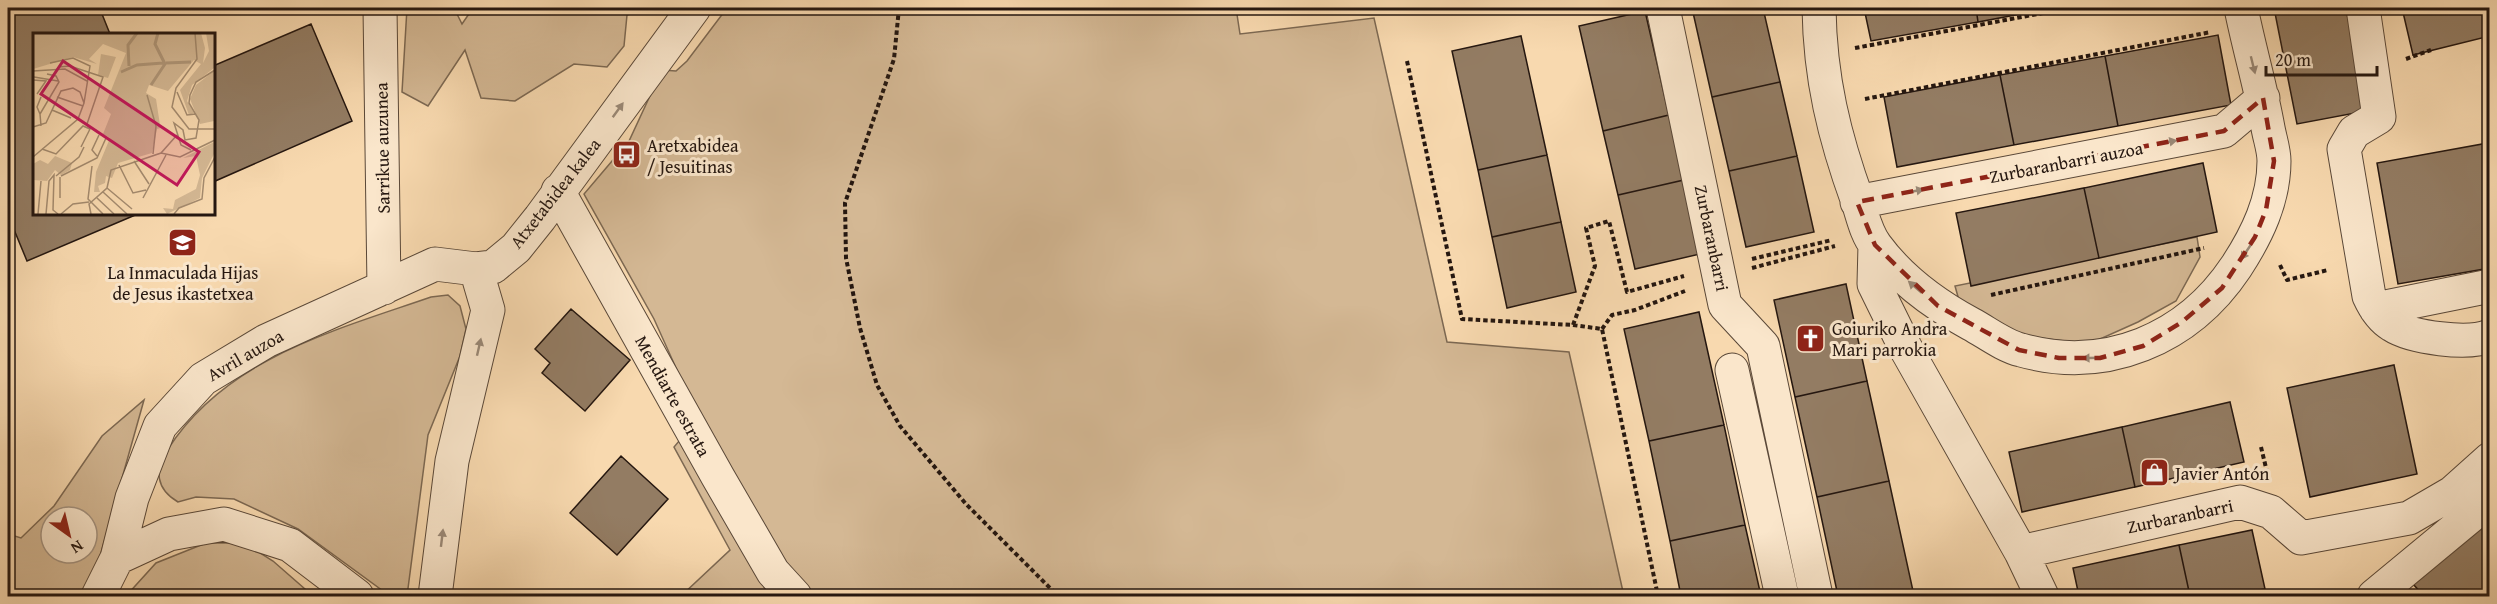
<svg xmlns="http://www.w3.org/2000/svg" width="2497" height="604" font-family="'Gentium Book Plus',serif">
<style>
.green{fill:#d4b894;stroke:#7c6852;stroke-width:1.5;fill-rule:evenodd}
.building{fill:#937c63;stroke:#251710;stroke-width:1.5}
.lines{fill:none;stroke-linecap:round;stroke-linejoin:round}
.minor-casing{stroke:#5a4838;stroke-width:35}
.path{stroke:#251710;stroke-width:4;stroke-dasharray:4.5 3;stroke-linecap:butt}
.minor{stroke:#fae6cb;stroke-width:33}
.oneway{fill:#9a8977}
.marked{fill:none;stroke:#8f2418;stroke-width:4.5;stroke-dasharray:12 8;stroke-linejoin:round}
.labels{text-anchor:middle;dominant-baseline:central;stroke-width:6;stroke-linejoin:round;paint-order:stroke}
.poi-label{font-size:18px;fill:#251710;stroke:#fae6cb;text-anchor:start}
.street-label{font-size:18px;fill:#251710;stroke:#fae6cb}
.inset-river{fill:none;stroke:#b09779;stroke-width:3}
.inset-road{fill:none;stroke:#a48b6f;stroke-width:1.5}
.view{fill:#c2185b;fill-opacity:0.15;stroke:#c2185b;stroke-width:3}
.inset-edge{fill:none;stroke:#251710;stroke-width:3}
</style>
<rect width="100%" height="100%" fill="#f8d9af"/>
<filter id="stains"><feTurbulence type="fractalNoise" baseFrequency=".00333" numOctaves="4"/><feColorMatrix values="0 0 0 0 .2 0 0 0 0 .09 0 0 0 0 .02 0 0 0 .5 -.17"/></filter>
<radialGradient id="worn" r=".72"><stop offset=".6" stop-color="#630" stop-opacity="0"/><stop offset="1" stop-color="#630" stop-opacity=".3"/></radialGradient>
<path class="green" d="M 407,8 L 454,8 L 462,24 L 473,8 L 645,8 L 627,15 L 624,46 L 607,67 L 574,64 L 515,101 L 481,98 L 465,50 L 428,106 L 402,92 Z
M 727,8 L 1236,8 L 1240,34 L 1374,18 L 1447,342 L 1569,352 L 1624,596 L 681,596 L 730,550 L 674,447 L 701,415 L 681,379 L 654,319 L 584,194 L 629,141 L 662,70 L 676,71 L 687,61 Z
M 2197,237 L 2200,257 L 2176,301 L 2138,322 L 2089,344 L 2007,334 L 1960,304 L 1955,286 Z
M 448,295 L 460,306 L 466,329 L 460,356 L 428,435 L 407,596 L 390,596 L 298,529 L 234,499 L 196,497 L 178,502 C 156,489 154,471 168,449 C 226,358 336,330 431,297 Z
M 144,400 L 99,560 L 85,596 L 8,596 L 8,534 L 21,538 L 54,506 L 102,436 ZM 51,517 L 87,517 L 87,553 L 51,553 Z
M 206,543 L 244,543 L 273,561 L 313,596 L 126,596 L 156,563 Z"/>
<path class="building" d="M 8,8 L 104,8 L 100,9 L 110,34 L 34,34 L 34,213 L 140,213 L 27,261 L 8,215 Z
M 1692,8 L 1763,8 L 1780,82 L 1712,97 Z
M 1864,8 L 1976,8 L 1978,22 L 1871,41 Z
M 1976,8 L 2052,8 L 1978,22 Z
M 2274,8 L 2346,8 L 2366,111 L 2297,124 Z
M 2402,8 L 2490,8 L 2490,36 L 2413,55 Z
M 1645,11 L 1669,115 L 1603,131 L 1579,26 Z
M 311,24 L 352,121 L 213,182 L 213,66 Z
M 2218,35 L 2231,105 L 2118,126 L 2105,56 Z
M 1521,36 L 1547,155 L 1478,170 L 1452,51 Z
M 2105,56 L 2118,126 L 2014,145 L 2000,75 Z
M 2000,75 L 2014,145 L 1897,167 L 1884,97 Z
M 1780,82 L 1797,156 L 1729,171 L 1712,97 Z
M 1669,115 L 1684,180 L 1618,195 L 1603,131 Z
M 2488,143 L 2490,268 L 2398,284 L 2377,163 Z
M 1547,155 L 1561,222 L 1492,237 L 1478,170 Z
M 1797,156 L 1814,232 L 1746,247 L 1729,171 Z
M 2203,163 L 2217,232 L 2099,258 L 2084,188 Z
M 1684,180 L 1700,254 L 1635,269 L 1618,195 Z
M 2084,188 L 2099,258 L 1971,286 L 1956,213 Z
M 1561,222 L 1576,292 L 1507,308 L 1492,237 Z
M 1846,284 L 1867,381 L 1795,397 L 1774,300 Z
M 571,309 L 630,360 L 585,411 L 542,373 L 550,363 L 535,349 Z
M 1699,312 L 1724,425 L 1649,441 L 1624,329 Z
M 2394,365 L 2417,474 L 2310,497 L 2287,388 Z
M 1867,381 L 1889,481 L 1817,497 L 1795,397 Z
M 2230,402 L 2244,462 L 2135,487 L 2122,427 Z
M 1724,425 L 1745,525 L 1670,541 L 1649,441 Z
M 2122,427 L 2135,487 L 2022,512 L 2009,452 Z
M 621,456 L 668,499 L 617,555 L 570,513 Z
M 1889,481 L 1913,591 L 1886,596 L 1838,596 L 1817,497 Z
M 2490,516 L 2490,596 L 2424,596 L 2413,584 Z
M 1745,525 L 1761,596 L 1681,596 L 1670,541 Z
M 2252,530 L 2265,589 L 2227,596 L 2190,596 L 2179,545 Z
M 2179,545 L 2190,596 L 2079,596 L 2073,568 Z
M 1913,591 L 1915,596 L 1886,596 Z"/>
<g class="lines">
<defs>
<path id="minor" d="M 380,8 L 384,288
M 1663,8 L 1725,305 L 1763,346 L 1816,596
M 1819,8 C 1820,78 1834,136 1858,202 C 1863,217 1866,233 1876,246 C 1901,280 1934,304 1971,324 C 1986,332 2004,346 2021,350 C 2106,374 2188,339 2236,267 C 2257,235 2274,200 2274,161 C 2274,150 2270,139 2268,128 C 2261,88 2249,48 2241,8
M 2363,8 L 2379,117 L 2354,132 L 2344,149 L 2369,296 C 2374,307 2382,319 2392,325 C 2412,338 2468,345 2490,336
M 558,191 L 718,477 L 773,572 L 795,596
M 1857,202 L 2224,131 L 2263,98
M 1875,245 L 1874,284 L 1905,347 L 2021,552 L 2042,596
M 2376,309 L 2490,286
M 1732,370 L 1782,596
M 2021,552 L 2240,502 L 2271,512 L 2301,538 L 2409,518 L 2452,493 L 2490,459
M 117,558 L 169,534 L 224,524 L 290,545 L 357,596
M 98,596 L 117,558 L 132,498 L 160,426 L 203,379 L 266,341 L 435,264 L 476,269 L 493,267 L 516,248 L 540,218 L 694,8
M 435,596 L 452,461 L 488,310 L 476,269
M 2374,596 L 2490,500"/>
</defs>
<use href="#minor" class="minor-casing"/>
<path class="path" d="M 899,8 L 894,59 L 845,203 L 846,258 L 860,328 L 877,385 L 900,426 L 966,504 L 1058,596
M 1855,48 L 2070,8
M 2406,59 L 2431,50
M 1407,61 L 1462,319 L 1573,325 L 1595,266 L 1586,228 L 1609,221 L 1627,292 L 1684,276
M 1865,99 L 2211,32
M 1752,259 L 1832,240
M 2280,265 L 2287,280 L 2328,270
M 1752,268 L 1835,246
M 1991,295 L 2204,248
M 1573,325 L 1602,329 L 1658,596
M 1602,329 L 1612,315 L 1635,310 L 1685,291
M 2261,447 L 2267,472"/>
<use href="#minor" class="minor"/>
</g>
<defs><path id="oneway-solid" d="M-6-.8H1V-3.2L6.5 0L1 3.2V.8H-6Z" transform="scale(1.5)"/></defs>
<g class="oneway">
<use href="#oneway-solid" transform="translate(2253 65) rotate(76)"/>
<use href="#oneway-solid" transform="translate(618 110) rotate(-54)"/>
<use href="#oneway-solid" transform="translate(2168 142) rotate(-11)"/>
<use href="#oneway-solid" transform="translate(1915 191) rotate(-11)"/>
<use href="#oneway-solid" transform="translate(2246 252) rotate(124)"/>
<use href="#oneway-solid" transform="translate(1915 287) rotate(-139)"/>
<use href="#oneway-solid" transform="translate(479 347) rotate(-77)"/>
<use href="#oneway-solid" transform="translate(2091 358) rotate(178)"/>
<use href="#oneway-solid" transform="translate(442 538) rotate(-83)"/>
</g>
<path class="marked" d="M 2263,98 L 2274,161 L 2266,210 L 2255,237 L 2222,288 L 2182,322 L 2143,346 L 2100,358 L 2059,358 L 2019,350 L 1938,306 L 1875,245 L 1857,202 L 2224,131 Z"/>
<defs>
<symbol id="bus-square" viewBox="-11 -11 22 22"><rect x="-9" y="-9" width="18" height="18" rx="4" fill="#8f2418" stroke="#fae6cb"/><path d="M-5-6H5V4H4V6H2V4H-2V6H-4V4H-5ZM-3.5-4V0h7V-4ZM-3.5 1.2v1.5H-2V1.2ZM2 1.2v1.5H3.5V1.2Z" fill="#fff"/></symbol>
<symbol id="school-square" viewBox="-11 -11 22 22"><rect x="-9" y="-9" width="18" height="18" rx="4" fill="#8f2418" stroke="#fae6cb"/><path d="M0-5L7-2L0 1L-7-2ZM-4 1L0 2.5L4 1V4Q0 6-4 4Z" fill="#fff"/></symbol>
<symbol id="church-square" viewBox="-11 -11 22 22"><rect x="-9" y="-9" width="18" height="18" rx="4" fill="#8f2418" stroke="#fae6cb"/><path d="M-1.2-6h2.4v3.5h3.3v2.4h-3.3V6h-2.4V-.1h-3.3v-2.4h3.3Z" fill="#fff"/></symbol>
<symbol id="shop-square" viewBox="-11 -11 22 22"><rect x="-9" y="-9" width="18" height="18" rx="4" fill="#8f2418" stroke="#fae6cb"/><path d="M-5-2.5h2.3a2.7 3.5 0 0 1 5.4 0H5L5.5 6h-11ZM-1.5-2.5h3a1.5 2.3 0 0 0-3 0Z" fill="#fff"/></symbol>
</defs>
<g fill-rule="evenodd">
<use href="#bus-square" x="610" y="138" width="33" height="33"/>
<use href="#school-square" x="166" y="226" width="33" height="33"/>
<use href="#church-square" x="1794" y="322" width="33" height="33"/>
<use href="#shop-square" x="2138" y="456" width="33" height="33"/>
</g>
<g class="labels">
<g class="poi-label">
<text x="647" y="145">Aretxabidea<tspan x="647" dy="21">/ Jesuitinas</tspan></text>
<text x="183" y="272" text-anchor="middle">La Inmaculada Hijas<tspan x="183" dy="21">de Jesus ikastetxea</tspan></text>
<text x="1832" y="328">Goiuriko Andra<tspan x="1832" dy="21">Mari parrokia</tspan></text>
<text x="2175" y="473">Javier Antón</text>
</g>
<g class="street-label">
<text transform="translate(382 148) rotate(-91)">Sarrikue auzunea</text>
<text transform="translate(2066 162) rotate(-11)">Zurbaranbarri auzoa</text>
<text transform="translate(555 193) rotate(-52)">Atxetabidea kalea</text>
<text transform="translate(1712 238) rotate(78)">Zurbaranbarri</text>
<text transform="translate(245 355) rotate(-30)">Avril auzoa</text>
<text transform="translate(673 396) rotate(61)">Mendiarte estrata</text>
<text transform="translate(2180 516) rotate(-12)">Zurbaranbarri</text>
</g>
</g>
<g transform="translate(33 33)">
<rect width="182" height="182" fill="#f8d9af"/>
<path d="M 0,0 L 168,0 L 172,15 L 170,30 L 176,18 L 173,0 L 181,0 L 181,35 L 159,52 L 154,68 L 161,80 L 156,82 L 147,57 L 168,31 L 161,27 L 135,58 L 116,52 L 113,60 L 123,66 L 127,92 L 131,94 L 124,96 L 119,120 L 85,130 L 79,145 L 73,143 L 72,150 L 65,153 L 67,159 L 61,159 L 63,139 L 77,105 L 70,101 L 78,81 L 71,75 L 93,20 L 70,11 L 56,26 L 64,31 L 40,24 L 0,36 ZM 68,21 L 83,24 L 75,45 L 65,42 ZM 181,38 L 181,88 L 167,91 L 157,66 L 163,52 ZM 181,109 L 181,121 L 169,145 L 167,165 L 134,181 L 130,175 L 140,176 L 142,167 L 163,156 L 167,142 L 163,123 L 150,125 ZM 22,123 L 39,130 L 37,137 L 28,142 L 22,137 L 14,148 L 0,147 L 0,131 L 7,127 L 15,131 Z" fill="#d4b894"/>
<path class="inset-river" d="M 133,30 L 158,29M 96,33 L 95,12 L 104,0M 88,39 L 104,32 L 130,30M 118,52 L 132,31 L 122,11 L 125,0"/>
<path class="inset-road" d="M 162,0 L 164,26 L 143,55 L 139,74 L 156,96 L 182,96M 17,30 L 40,25 L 57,33 L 51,70M 25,34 L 37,33 L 70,44 L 54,91M 0,38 L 32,36 L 54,48M 1,44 L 25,48M 0,47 L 13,48 L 4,61M 144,59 L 154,82 L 163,81M 114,62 L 123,93 L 120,121M 24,64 L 50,73M 19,77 L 38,85M 7,81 L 4,74 L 8,64M 8,93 L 7,81 L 26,49 L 23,43 L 14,41M 0,94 L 13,90 L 28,58 L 40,55 L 47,59 L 51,70 L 45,86 L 0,124M 9,116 L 23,121 L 50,93 L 57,96 L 48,114M 158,117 L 148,112 L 141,90 L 150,97 L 152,107 L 163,105 L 166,87 L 156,70 L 157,62 L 163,49 L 182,37M 128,120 L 147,124 L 182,107M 64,123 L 59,117 L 66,102M 101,128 L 116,151M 86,132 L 100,160 L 113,157M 59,133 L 55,166 L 70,181M 23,143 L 46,124 L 51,114M 28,143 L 64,125 L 73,105M 27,144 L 27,165M 74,155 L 99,176M 70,159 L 94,181M 64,165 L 81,181M 110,165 L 133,122M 5,181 L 8,148M 13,181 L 16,148 L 21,142 L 20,177 L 25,181M 28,181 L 40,171 L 56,169M 58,181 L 56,171 L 74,155 L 78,137 L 128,120 L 144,102M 141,181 L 146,175 L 169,166 L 171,145 L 182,124"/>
<path class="view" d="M 30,28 L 166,119 L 144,152 L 8,61 Z"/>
<rect width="182" height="182" class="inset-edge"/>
</g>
<rect width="2497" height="604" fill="none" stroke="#f8d9af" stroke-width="30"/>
<rect x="9" y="9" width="2479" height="586" fill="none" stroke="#251710" stroke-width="3"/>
<rect x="15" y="15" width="2467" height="574" fill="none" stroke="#251710" stroke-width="1.5"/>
<g transform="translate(69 535) rotate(146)"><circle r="28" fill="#fae6cb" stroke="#a59380" stroke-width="1.5"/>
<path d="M0-4.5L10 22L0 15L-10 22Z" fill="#8f2418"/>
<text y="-9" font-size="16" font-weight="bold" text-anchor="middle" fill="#251710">N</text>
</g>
<path d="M2266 66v9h111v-9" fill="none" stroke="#251710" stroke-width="3"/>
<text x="2275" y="66" font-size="18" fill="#251710" stroke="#fae6cb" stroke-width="4.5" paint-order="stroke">20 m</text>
<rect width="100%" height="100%" filter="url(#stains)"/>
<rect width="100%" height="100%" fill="url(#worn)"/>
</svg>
